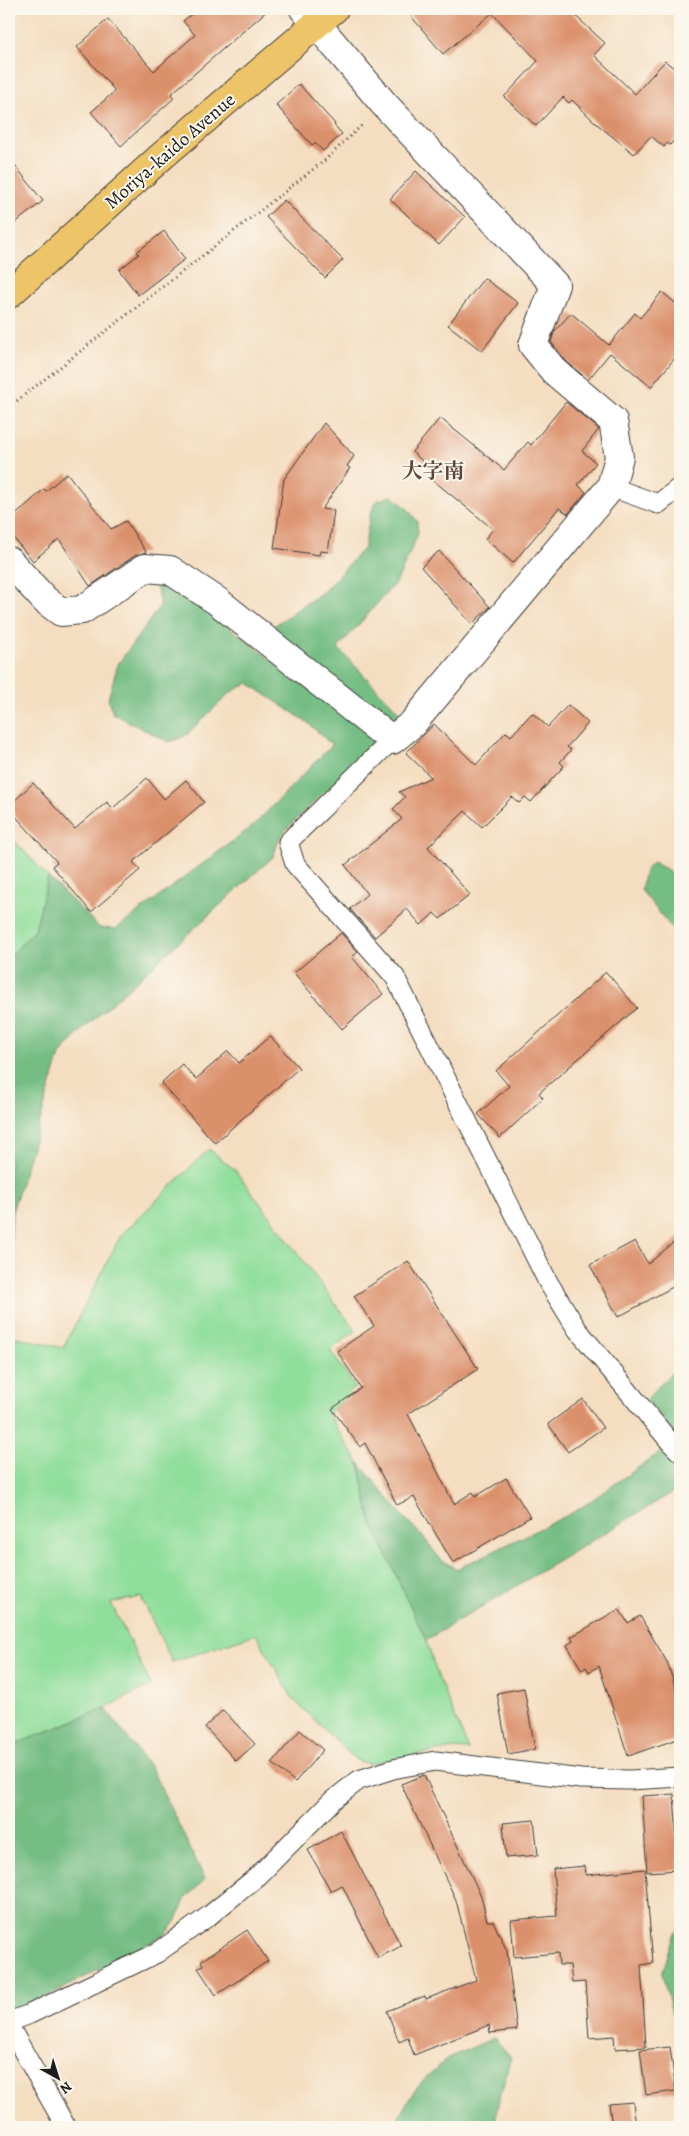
<svg xmlns="http://www.w3.org/2000/svg" width="689" height="2136" font-family="Alegreya,'Noto Serif JP',serif">
<style>
.green{fill:#90de9c;stroke:#567d5c}
.forest{fill:#74bd84;stroke:#486c50}
.building{fill:#db906c}
.lines{fill:none;stroke-linecap:round;stroke-linejoin:round}
.lane-casing{stroke:#3c3935;stroke-width:21}
.street-casing{stroke:#3c3935;stroke-width:30}
.primary-casing{stroke:#3c3935;stroke-width:30}
.path{stroke:#3c3935;stroke-width:3;stroke-dasharray:1 4;stroke-linecap:butt}
.lane{stroke:#fff;stroke-width:19}
.street{stroke:#fff;stroke-width:28}
.primary{stroke:#eec469;stroke-width:28}
.labels{text-anchor:middle;dominant-baseline:central;stroke-width:4;stroke-linejoin:round;paint-order:stroke}
.street-label{font-size:19px;fill:#1c1c1c;stroke:#fbf7ec}
.quarter-label{font-size:21px;font-weight:bold;fill:#5f4538;stroke:#fbf7ec}
</style>
<rect width="100%" height="100%" fill="#fbf7ec"/>
<filter id="ink" filterUnits="userSpaceOnUse"><feTurbulence type="fractalNoise" baseFrequency=".02" numOctaves="2"/><feDisplacementMap in="SourceGraphic" scale="10" xChannelSelector="R" yChannelSelector="G"/><feConvolveMatrix kernelMatrix="1 2 1 2 8 2 1 2 1" color-interpolation-filters="sRGB"/></filter>
<filter id="wash" filterUnits="userSpaceOnUse"><feTurbulence type="fractalNoise" baseFrequency=".0096" numOctaves="4" result="noise"/><feDisplacementMap in="SourceGraphic" scale="20" xChannelSelector="R" yChannelSelector="G"/><feGaussianBlur stdDeviation="1.12" result="paint"/><feColorMatrix in="noise" values="0 0 0 0 0 0 0 0 0 0 0 0 0 0 0 0 0 1.4 0 .05"/><feComposite in="paint" operator="in"/></filter>
<g filter="url(#wash)">
<rect width="100%" height="100%" fill="#f4ddc0"/>
<path class="green" d="M 9,835 L 48,877 L 35,929 L 9,958 Z
M 209,1149 L 235,1170 L 356,1331 L 330,1350 L 355,1387 L 328,1414 L 359,1463 L 371,1521 L 426,1640 L 440,1682 L 469,1750 L 447,1749 L 370,1764 L 356,1760 L 293,1699 L 256,1634 L 172,1662 L 141,1597 L 111,1603 L 151,1685 L 105,1708 L 9,1747 L 9,1335 L 63,1348 L 121,1235 Z"/>
<path class="forest" d="M 392,496 L 407,508 L 417,521 L 418,534 L 397,581 L 338,648 L 402,715 L 404,720 L 396,726 L 268,630 L 324,591 L 364,548 L 370,516 L 376,501 Z
M 152,581 L 173,584 L 369,735 L 373,743 L 371,748 L 285,830 L 278,842 L 273,857 L 80,1032 L 60,1055 L 12,1212 L 9,1316 L 9,958 L 35,929 L 48,877 L 100,928 L 116,929 L 254,825 L 332,745 L 307,722 L 248,683 L 231,692 L 185,736 L 169,742 L 113,714 L 108,699 L 118,664 L 160,606 L 157,589 Z
M 653,862 L 666,869 L 680,884 L 680,938 L 641,890 L 645,871 Z
M 680,1364 L 680,1440 L 646,1400 Z
M 665,1449 L 680,1465 L 680,1488 L 426,1640 L 371,1521 L 359,1463 L 401,1514 L 425,1539 L 441,1560 L 457,1569 L 576,1511 Z
M 105,1708 L 152,1770 L 205,1879 L 185,1900 L 176,1922 L 166,1934 L 38,2002 L 9,2011 L 9,1747 Z
M 680,1930 L 680,2044 L 662,1974 L 675,1933 Z
M 494,2038 L 511,2057 L 497,2108 L 495,2127 L 392,2127 L 416,2088 L 448,2058 Z"/>
<g id="blocks">
<path class="building" d="M 198,9 L 269,9 L 171,94 L 174,98 L 121,146 L 91,112 L 115,91 L 77,47 L 108,19 L 154,71 L 195,35 L 183,21 Z
M 405,9 L 568,9 L 605,43 L 594,55 L 635,94 L 665,61 L 680,73 L 680,133 L 670,145 L 667,143 L 664,147 L 651,136 L 634,154 L 597,124 L 572,100 L 569,103 L 563,97 L 536,126 L 504,97 L 538,61 L 492,13 L 443,54 Z
M 299,84 L 335,124 L 334,125 L 342,134 L 323,151 L 315,143 L 312,145 L 276,105 Z
M 9,158 L 43,201 L 9,228 Z
M 416,171 L 465,217 L 439,245 L 390,199 Z
M 284,200 L 343,260 L 325,278 L 266,217 Z
M 164,231 L 185,259 L 138,295 L 119,270 L 139,254 L 137,252 Z
M 484,278 L 518,303 L 482,351 L 448,325 Z
M 662,292 L 680,307 L 680,352 L 651,387 L 610,353 L 588,380 L 565,360 L 551,342 L 554,332 L 571,313 L 609,345 L 635,313 L 640,318 Z
M 566,402 L 599,429 L 582,451 L 596,463 L 578,485 L 586,492 L 568,514 L 559,508 L 513,563 L 485,539 L 493,529 L 429,477 L 434,471 L 412,452 L 440,418 L 504,470 L 528,442 L 531,445 Z
M 324,423 L 354,456 L 347,466 L 350,468 L 322,509 L 334,511 L 328,552 L 320,551 L 319,555 L 274,548 L 284,479 Z
M 67,473 L 111,529 L 126,521 L 146,552 L 136,555 L 90,586 L 59,539 L 33,561 L 9,533 L 9,521 L 44,489 L 46,491 Z
M 439,551 L 490,607 L 472,624 L 421,567 Z
M 568,705 L 588,723 L 567,747 L 571,750 L 560,762 L 564,766 L 531,802 L 525,797 L 519,803 L 512,797 L 482,827 L 465,811 L 428,847 L 470,895 L 440,919 L 434,913 L 421,925 L 407,909 L 375,937 L 350,909 L 367,894 L 345,865 L 402,819 L 393,809 L 405,797 L 399,792 L 431,777 L 406,753 L 434,724 L 476,765 L 506,732 L 511,736 L 532,713 L 548,727 Z
M 147,778 L 164,799 L 186,780 L 204,802 L 133,862 L 140,870 L 91,912 L 52,866 L 57,862 L 9,809 L 9,806 L 33,783 L 75,829 L 107,802 L 113,808 Z
M 341,933 L 358,952 L 352,957 L 383,994 L 342,1029 L 294,973 Z
M 606,972 L 637,1008 L 539,1093 L 543,1098 L 500,1138 L 478,1114 L 509,1086 L 496,1071 Z
M 270,1036 L 299,1068 L 215,1143 L 161,1083 L 182,1064 L 196,1079 L 228,1051 L 239,1063 Z
M 680,1237 L 680,1283 L 618,1317 L 590,1265 L 635,1241 L 648,1264 Z
M 408,1261 L 478,1369 L 408,1414 L 454,1504 L 473,1492 L 475,1497 L 506,1478 L 530,1517 L 453,1563 L 414,1497 L 397,1505 L 365,1443 L 360,1447 L 332,1409 L 361,1388 L 337,1351 L 374,1326 L 354,1296 Z
M 583,1399 L 603,1428 L 568,1452 L 548,1424 Z
M 619,1609 L 628,1623 L 640,1616 L 667,1662 L 680,1702 L 680,1738 L 628,1756 L 599,1666 L 589,1672 L 586,1667 L 582,1670 L 567,1645 L 573,1641 L 571,1637 Z
M 524,1688 L 535,1749 L 508,1754 L 497,1693 Z
M 223,1710 L 255,1744 L 236,1761 L 205,1727 Z
M 300,1730 L 323,1750 L 295,1782 L 272,1763 Z
M 424,1775 L 481,1896 L 487,1921 L 493,1921 L 507,1951 L 517,2030 L 490,2033 L 489,2025 L 414,2055 L 408,2038 L 399,2042 L 387,2011 L 425,1996 L 426,1999 L 476,1980 L 456,1900 L 401,1784 Z
M 674,1794 L 679,1870 L 647,1872 L 642,1796 Z
M 534,1820 L 538,1855 L 506,1858 L 503,1823 Z
M 341,1831 L 401,1946 L 378,1958 L 342,1885 L 331,1891 L 308,1850 Z
M 585,1866 L 586,1875 L 645,1869 L 653,1963 L 641,1965 L 646,2047 L 615,2049 L 614,2036 L 589,2038 L 585,1982 L 572,1983 L 570,1965 L 559,1965 L 558,1953 L 514,1957 L 511,1920 L 557,1916 L 553,1869 Z
M 247,1930 L 268,1961 L 216,1995 L 198,1968 L 203,1965 L 201,1961 Z
M 670,2047 L 676,2091 L 646,2095 L 640,2050 Z
M 633,2102 L 636,2127 L 612,2127 L 609,2104 Z"/>
</g>
</g>
<g filter="url(#ink)">
<use href="#blocks" fill-opacity="0" stroke="#3c3935" stroke-width="1"/>
<g class="lines">
<defs>
<path id="lane" d="M 611,487 L 658,504 L 680,487
M 392,740 L 288,842 L 295,864 L 395,977 L 548,1282 L 577,1329 L 671,1443 L 680,1452
M 9,2022 L 30,2014 L 157,1953 L 210,1915 L 258,1876 L 333,1800 L 359,1780 L 393,1769 L 435,1761 L 581,1779 L 630,1780 L 680,1777
M 9,2026 L 66,2127"/>
<path id="street" d="M 9,561 L 45,600 L 61,612 L 82,610 L 145,568 L 170,570 L 217,601 L 392,740 L 412,724 L 611,487 L 619,457 L 613,421 L 554,371 L 533,345 L 555,285 L 384,104 L 304,9"/>
<path id="primary" d="M 9,294 L 162,156 L 334,9"/>
</defs>
<use href="#lane" class="lane-casing"/>
<use href="#street" class="street-casing"/>
<use href="#primary" class="primary-casing"/>
<path class="path" d="M 9,407 L 325,160 L 362,125"/>
<use href="#lane" class="lane"/>
<use href="#street" class="street"/>
<use href="#primary" class="primary"/>
</g>
</g>
<g class="labels">
<g class="street-label">
<text transform="translate(170 151) rotate(-41)">Moriya-kaido Avenue</text>
</g>
<g class="quarter-label">
<text x="433" y="471">大字南</text>
</g>
</g>
<rect width="689" height="2136" fill="none" stroke="#fbf7ec" stroke-width="30"/>
<g transform="translate(58 2078) rotate(141)" stroke="#fbf7ec" stroke-width="4" paint-order="stroke">
<path d="M0-4L9 19L0 12L-9 19Z" fill="#1c1c1c"/>
<text y="-8" font-size="14" font-weight="bold" text-anchor="middle" fill="#1c1c1c">N</text>
</g>
</svg>
